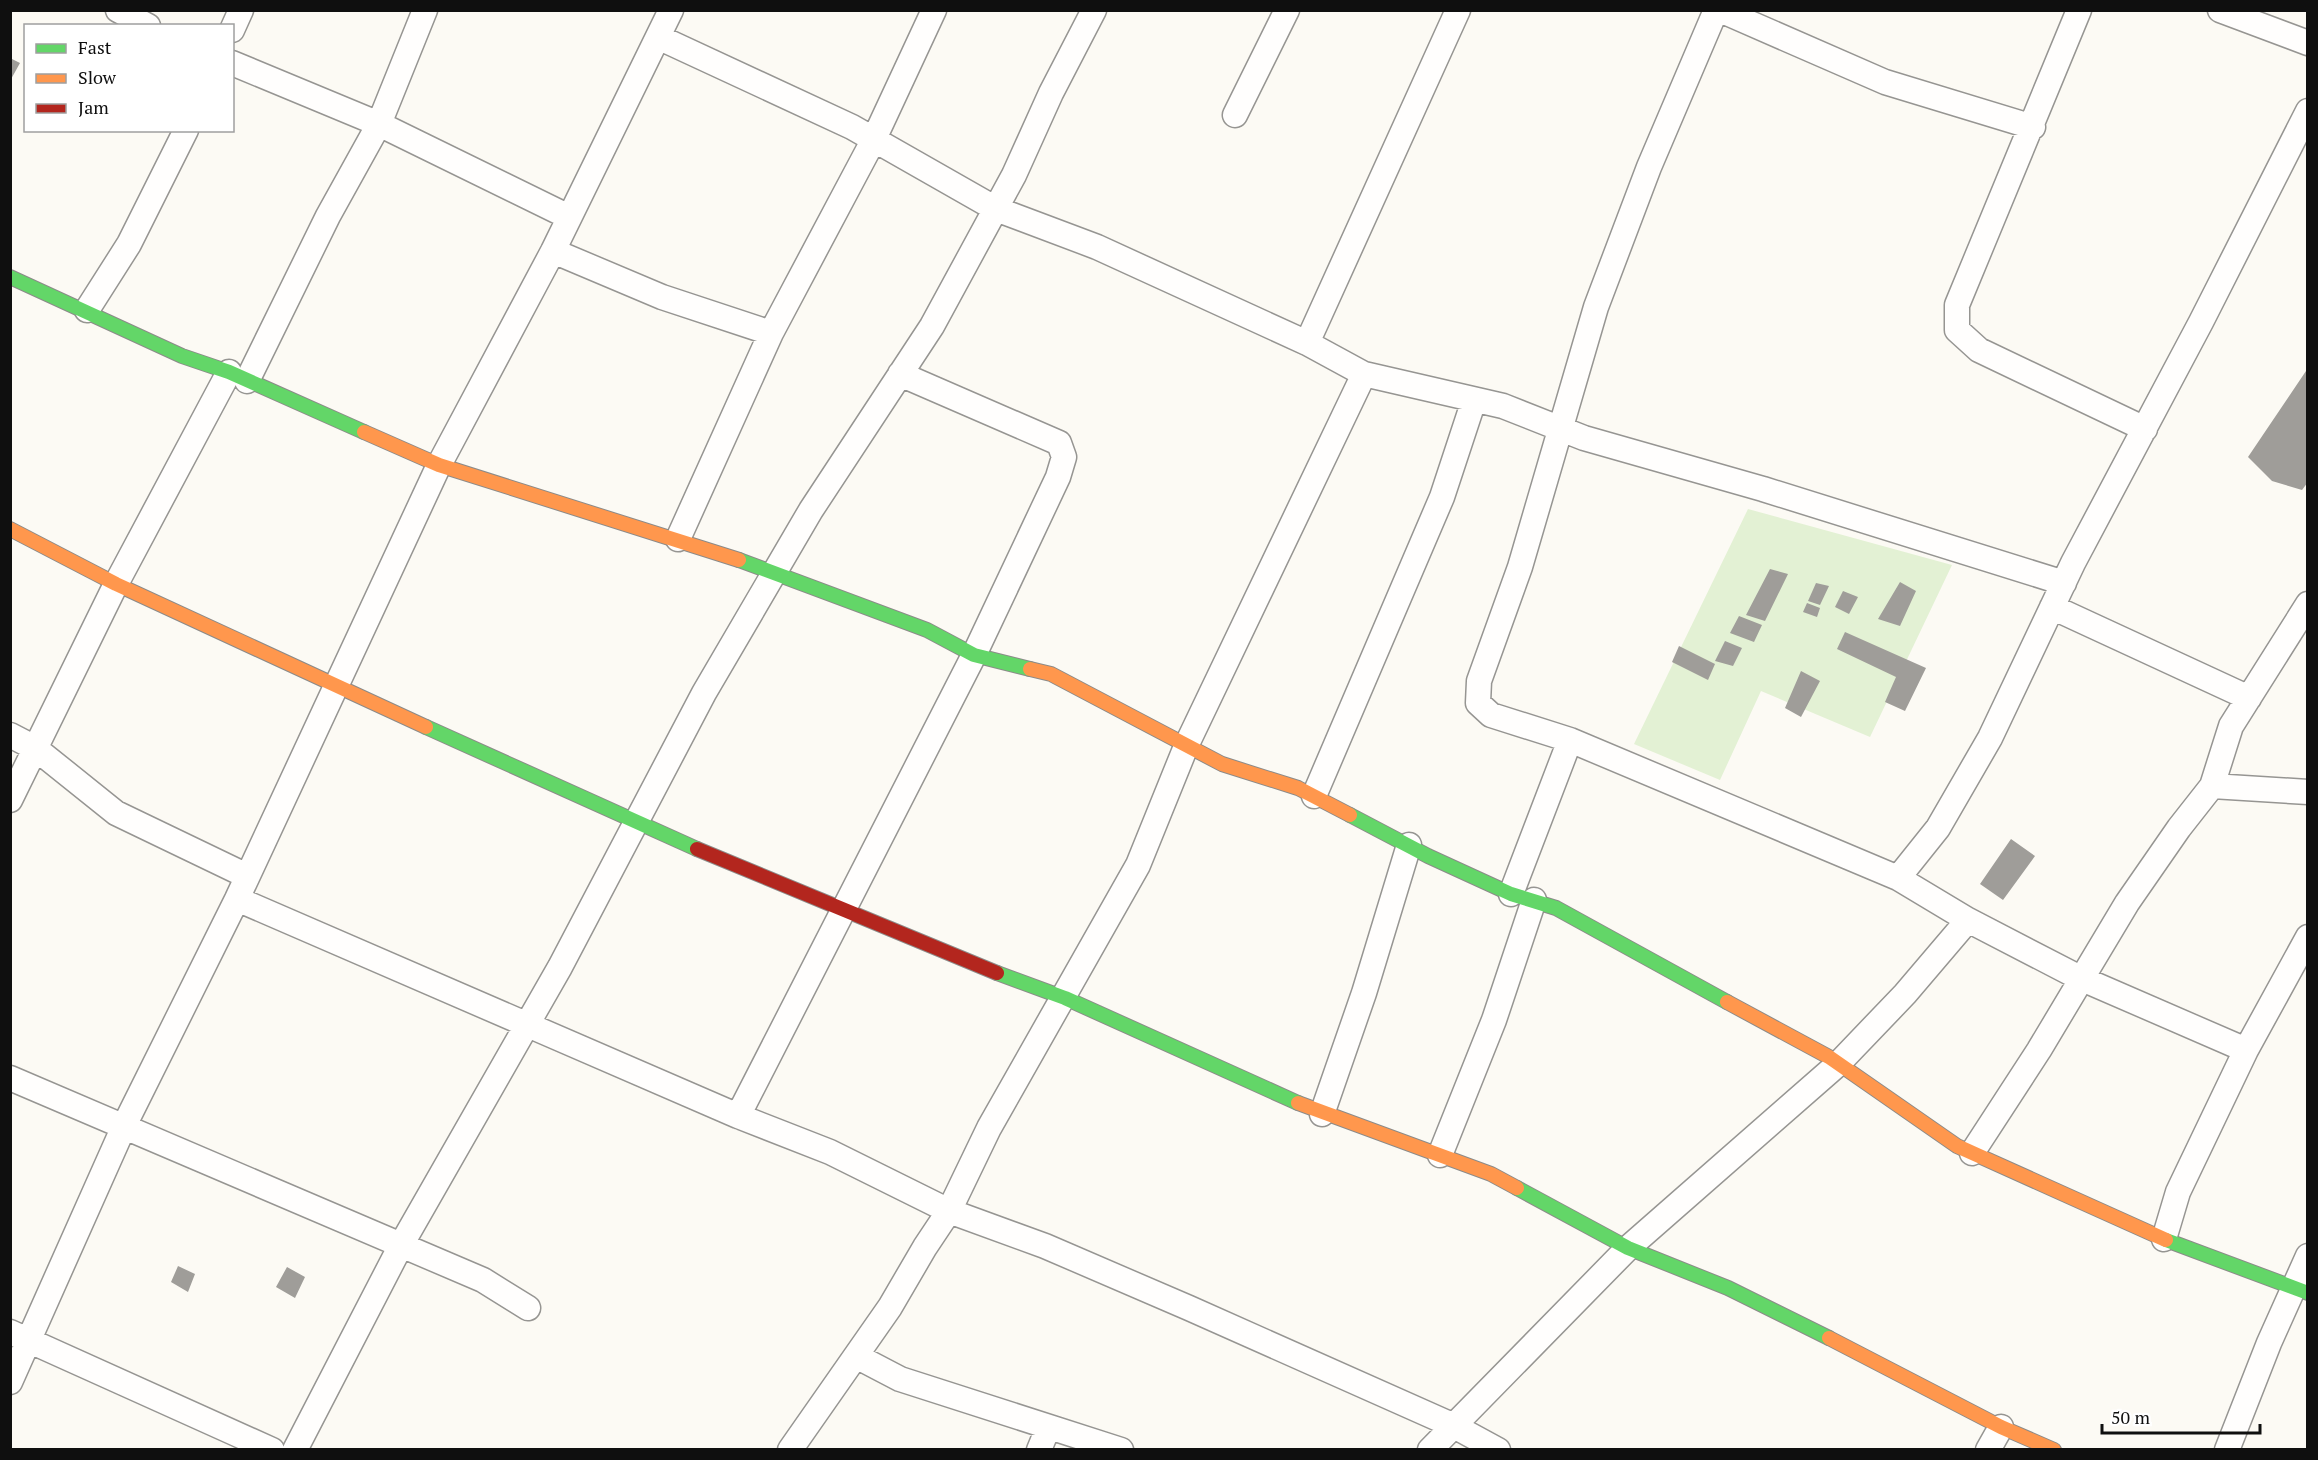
<svg xmlns="http://www.w3.org/2000/svg" width="2318" height="1460" font-family="'PT Serif',serif">
<style>
.green{fill:#e3f1d4}
.building{fill:#9f9d99}
.lines{fill:none;stroke-linecap:round;stroke-linejoin:round}
.street-casing{stroke:#969592;stroke-width:27}
.fast-casing{stroke:#8c8b89;stroke-width:16}
.slow-casing{stroke:#8c8b89;stroke-width:16}
.jam-casing{stroke:#8c8b89;stroke-width:16}
.street{stroke:#fffefd;stroke-width:24}
.fast{stroke:#63d668;stroke-width:14}
.slow{stroke:#ff974d;stroke-width:14}
.jam{stroke:#b3261e;stroke-width:14}
</style>
<rect width="100%" height="100%" fill="#fcfaf4"/>
<path class="green" d="M 1748,509 L 1952,565 L 1870,737 L 1761,691 L 1720,780 L 1634,744 Z"/>
<path class="building" d="M 10,58 L 20,63 L 10,81 Z
M 2308,368 L 2308,482 L 2302,490 L 2272,481 L 2248,457 Z
M 1770,569 L 1788,574 L 1765,621 L 1746,615 Z
M 1900,582 L 1916,591 L 1900,626 L 1878,619 Z
M 1816,583 L 1829,586 L 1820,605 L 1808,601 Z
M 1843,591 L 1858,597 L 1849,614 L 1835,607 Z
M 1807,603 L 1820,608 L 1817,617 L 1803,612 Z
M 1739,616 L 1762,625 L 1754,642 L 1730,633 Z
M 1845,632 L 1926,668 L 1905,711 L 1885,702 L 1896,677 L 1837,649 Z
M 1725,641 L 1742,648 L 1733,666 L 1715,661 Z
M 1679,646 L 1715,664 L 1708,680 L 1672,662 Z
M 1801,671 L 1820,681 L 1801,717 L 1785,708 Z
M 2011,839 L 2035,856 L 2003,900 L 1980,884 Z
M 178,1266 L 195,1274 L 188,1292 L 171,1282 Z
M 287,1267 L 305,1277 L 295,1298 L 276,1287 Z"/>
<g class="lines">
<defs>
<path id="street" d="M 118,10 L 148,26
M 1716,10 L 1649,167 L 1596,307 L 1520,567 L 1479,681 L 1478,703 L 1491,715 L 1570,740 L 1898,878 L 1968,920 L 2080,978 L 2246,1050
M 1720,10 L 1885,82 L 2033,127
M 2079,10 L 1957,305 L 1957,330 L 1979,350 L 2145,429
M 2220,10 L 2308,43
M 232,30 L 241,10
M 658,37 L 852,127 L 996,209 L 1097,247 L 1307,343 L 1364,374 L 1503,406 L 1584,438 L 1763,489 L 2064,583
M 232,63 L 379,124 L 569,217
M 1235,115 L 1287,10
M 553,251 L 662,297 L 771,333
M 87,310 L 129,244 L 186,130
M 1307,343 L 1458,10
M 247,381 L 328,216 L 379,124 L 425,10
M 678,539 L 771,333 L 874,139 L 934,10
M 2052,607 L 2249,698
M 10,735 L 35,748 L 116,813 L 247,876
M 2212,786 L 2308,792
M 1314,796 L 1442,497 L 1474,400
M 10,800 L 116,584 L 229,372
M 1898,878 L 1938,828 L 1990,738 L 2073,563 L 2201,322 L 2308,111
M 1511,894 L 1570,740
M 237,899 L 738,1116 L 830,1152 L 949,1211 L 1045,1246 L 1189,1308 L 1452,1425 L 1498,1450
M 10,1078 L 483,1280 L 528,1308
M 1322,1114 L 1364,993 L 1409,845
M 738,1116 L 974,655 L 1058,477 L 1064,457 L 1059,443 L 900,374
M 1972,1153 L 2039,1050 L 2127,903 L 2179,828 L 2212,786 L 2231,726 L 2308,604
M 1440,1155 L 1494,1020 L 1534,900
M 2164,1239 L 2178,1192 L 2246,1050 L 2308,937
M 10,1332 L 272,1450
M 856,1356 L 900,1379 L 1121,1450
M 10,1382 L 125,1124 L 237,899 L 439,465 L 553,251 L 671,10
M 295,1450 L 400,1247 L 560,967 L 704,693 L 811,510 L 932,326 L 1014,175 L 1051,93 L 1094,10
M 790,1450 L 890,1307 L 925,1247 L 949,1211 L 989,1128 L 1138,865 L 1187,744 L 1364,374
M 1039,1450 L 1048,1428
M 1430,1450 L 1628,1248 L 1838,1064 L 1905,994 L 1968,920
M 1988,1450 L 2001,1427
M 2227,1450 L 2269,1343 L 2308,1256"/>
<path id="fast" d="M 10,277 L 182,356 L 229,372 L 364,432
M 739,560 L 927,630 L 974,655 L 1030,669
M 426,727 L 697,849
M 1350,815 L 1428,856 L 1511,894 L 1556,908 L 1727,1002
M 997,973 L 1065,998 L 1298,1103
M 1517,1188 L 1628,1248 L 1728,1288 L 1829,1338
M 2166,1240 L 2308,1293"/>
<path id="slow" d="M 364,432 L 439,465 L 739,560
M 10,529 L 116,584 L 426,727
M 1030,669 L 1051,674 L 1222,764 L 1298,788 L 1350,815
M 1727,1002 L 1829,1057 L 1957,1146 L 2166,1240
M 1298,1103 L 1491,1174 L 1517,1188
M 1829,1338 L 2001,1427 L 2054,1450"/>
<path id="jam" d="M 697,849 L 997,973"/>
</defs>
<use href="#street" class="street-casing"/>
<use href="#fast" class="fast-casing"/>
<use href="#slow" class="slow-casing"/>
<use href="#jam" class="jam-casing"/>
<use href="#street" class="street"/>
<use href="#fast" class="fast"/>
<use href="#slow" class="slow"/>
<use href="#jam" class="jam"/>
</g>
<rect width="2318" height="1460" fill="none" stroke="#0f0f0f" stroke-width="24"/>
<rect x="24" y="24" width="210" height="108" fill="#ffffff" stroke="#9f9f9f" stroke-width="1.5"/>
<rect x="36" y="44" width="30" height="9" fill="#63d668" stroke="#9f9f9f" stroke-width="1.5"/>
<text x="78" y="54" font-size="18" fill="#0f0f0f">Fast</text>
<rect x="36" y="74" width="30" height="9" fill="#ff974d" stroke="#9f9f9f" stroke-width="1.5"/>
<text x="78" y="84" font-size="18" fill="#0f0f0f">Slow</text>
<rect x="36" y="104" width="30" height="9" fill="#b3261e" stroke="#9f9f9f" stroke-width="1.5"/>
<text x="78" y="114" font-size="18" fill="#0f0f0f">Jam</text>
<path d="M2102 1424v9h158v-9" fill="none" stroke="#0f0f0f" stroke-width="3"/>
<text x="2111" y="1424" font-size="18" fill="#0f0f0f" stroke="#ffffff" stroke-width="4.5" paint-order="stroke">50 m</text>
</svg>
